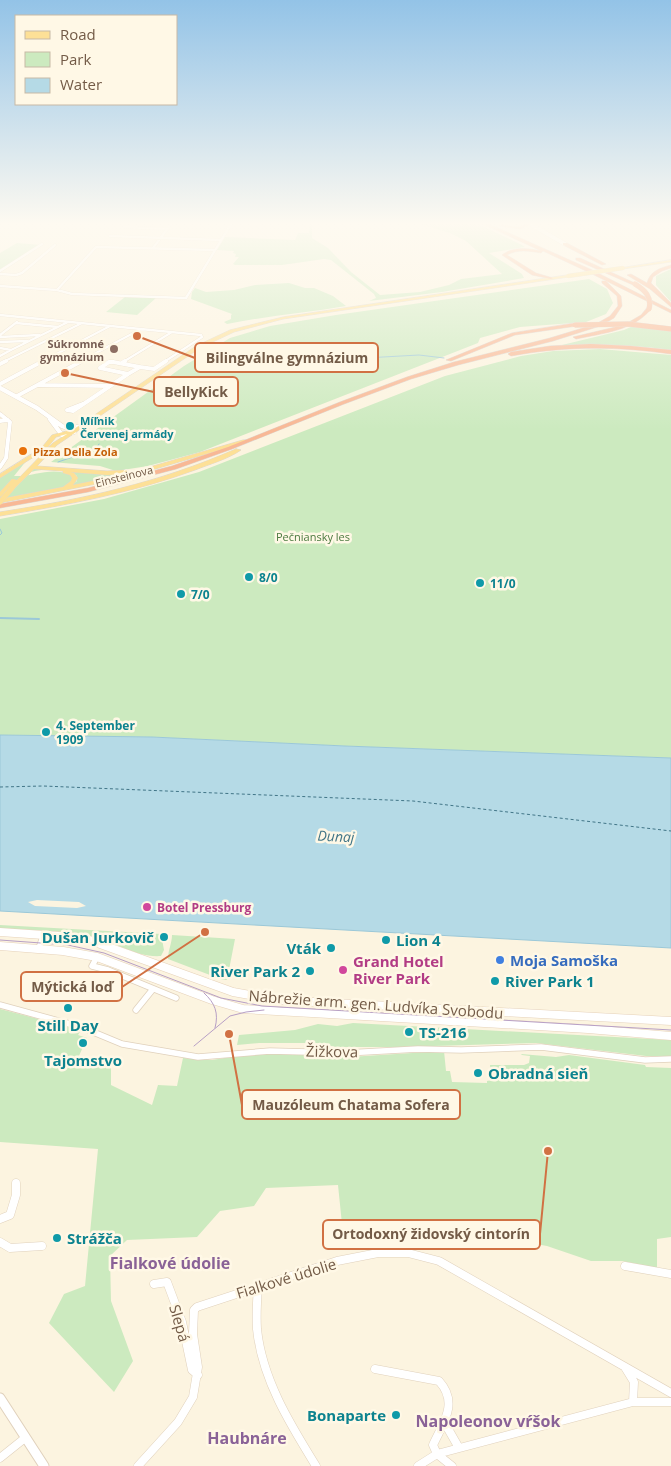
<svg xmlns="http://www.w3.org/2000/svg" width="671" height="1466" font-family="'Open Sans',sans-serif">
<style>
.green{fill:#cceabf}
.water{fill:#b5dae6;stroke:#9bc8d8}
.pier{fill:#fcf4e0}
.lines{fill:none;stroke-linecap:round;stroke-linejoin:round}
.stream-far1{stroke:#9bc8d8;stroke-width:1}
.stream{stroke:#9bc8d8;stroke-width:2}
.ferry{stroke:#417587;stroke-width:1;stroke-dasharray:3 2.5;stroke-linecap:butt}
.minor-far3-casing{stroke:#e0d1bc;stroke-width:3}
.minor-far2-casing{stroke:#e0d1bc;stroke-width:4.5}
.minor-far1-casing{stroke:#e0d1bc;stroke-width:7}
.minor-casing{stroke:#e0d1bc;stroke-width:9}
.tertiary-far1-casing{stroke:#e0d1bc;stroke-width:5}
.tertiary-casing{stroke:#e0d1bc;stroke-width:11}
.secondary-far1-casing{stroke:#e6d2ba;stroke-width:4.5}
.secondary-casing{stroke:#e6d2ba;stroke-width:9}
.primary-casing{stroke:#ddd8d3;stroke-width:1}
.motorway-casing{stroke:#ddd8d3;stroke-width:1}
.minor-far3{stroke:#fff;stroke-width:2.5}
.minor-far2{stroke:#fff;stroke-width:4}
.minor-far1{stroke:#fff;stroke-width:5.5}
.minor{stroke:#fff;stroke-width:8}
.tertiary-far1{stroke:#fff;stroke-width:4.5}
.tertiary{stroke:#fff;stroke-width:9}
.secondary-far1{stroke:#fff;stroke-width:4}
.secondary{stroke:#fff;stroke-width:8}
.primary{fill:#fde097;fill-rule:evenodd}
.motorway{fill:#f8b895;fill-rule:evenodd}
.tram{stroke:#b79fc5;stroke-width:1}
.primary-bridge-far1-casing{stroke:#ddd8d3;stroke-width:4.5;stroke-linecap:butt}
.primary-bridge-casing{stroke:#ddd8d3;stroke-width:5.5;stroke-linecap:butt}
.motorway-bridge-casing{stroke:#ddd8d3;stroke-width:5.5;stroke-linecap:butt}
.primary-bridge-far1{stroke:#fde097;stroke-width:4}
.primary-bridge{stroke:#fde097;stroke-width:5}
.motorway-bridge{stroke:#f8b895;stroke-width:5}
.education-dot{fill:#8d6e63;stroke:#fff8e6;stroke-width:2}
.culture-dot{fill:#0f9aa8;stroke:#fff8e6;stroke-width:2}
.food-dot{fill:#e8710a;stroke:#fff8e6;stroke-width:2}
.hotel-dot{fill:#d1479c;stroke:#fff8e6;stroke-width:2}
.shop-dot{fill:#3f7fe0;stroke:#fff8e6;stroke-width:2}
.labels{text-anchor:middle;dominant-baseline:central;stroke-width:5;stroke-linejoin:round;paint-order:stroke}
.far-education-label{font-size:11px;font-weight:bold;fill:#785e54;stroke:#fff8e6;text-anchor:end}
.far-culture-label{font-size:11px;font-weight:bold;fill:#0d838f;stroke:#fff8e6;text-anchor:start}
.far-food-label{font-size:11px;font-weight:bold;fill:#c56008;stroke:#fff8e6;text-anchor:start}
.far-street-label{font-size:11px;fill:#735b47;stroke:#fff8e6}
.far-park-label{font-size:11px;fill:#4b793f;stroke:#fff8e6}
.culture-label{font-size:12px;font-weight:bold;fill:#0d838f;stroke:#fff8e6;text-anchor:start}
.hotel-label{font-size:12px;font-weight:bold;fill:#b23c85;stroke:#fff8e6;text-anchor:start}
.water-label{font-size:14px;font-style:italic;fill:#417587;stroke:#fff8e6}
.near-culture-label{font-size:15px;font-weight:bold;fill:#0d838f;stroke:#fff8e6;text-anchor:start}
.near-shop-label{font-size:15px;font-weight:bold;fill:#366cbe;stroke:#fff8e6;text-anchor:start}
.near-hotel-label{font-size:15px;font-weight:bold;fill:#b23c85;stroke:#fff8e6;text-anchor:start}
.near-street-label{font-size:15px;fill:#735b47;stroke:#fff8e6}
.near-neighbourhood-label{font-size:16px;font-weight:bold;fill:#8a6297;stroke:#fff8e6}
.leader{fill:none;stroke:#d17143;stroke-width:2}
.callout-dot{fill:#d17143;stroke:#fff8e6;stroke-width:2}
.callout{fill:#fff8e6;stroke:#d17143;stroke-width:2}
.callout-label{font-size:14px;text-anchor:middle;font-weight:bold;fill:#735b47}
</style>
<rect width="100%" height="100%" fill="#fcf4e0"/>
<path class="green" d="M 310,224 L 312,224 L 312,238 L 328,248 L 351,272 L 380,295 L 420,292 L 449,285 L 461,279 L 502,274 L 466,241 L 450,233 L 421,224 L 478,224 L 522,245 L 525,247 L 489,253 L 522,274 L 524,278 L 442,292 L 369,301 L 376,298 L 374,294 L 331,260 L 324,259 L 282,265 L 235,265 L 233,264 L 239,257 L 235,257 L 236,254 L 233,253 L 234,251 L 217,250 L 225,237 L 295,240 L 298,233 L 309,233 Z
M 17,243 L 41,245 L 0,270 L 0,253 Z
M 671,269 L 671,302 L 656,285 L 656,276 Z
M 589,279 L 607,289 L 613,303 L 606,314 L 586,322 L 520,327 L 480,338 L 478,343 L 200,452 L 148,466 L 116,471 L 100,466 L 51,462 L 184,366 L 230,338 L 270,326 L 336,315 Z
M 289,283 L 305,288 L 314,288 L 333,296 L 346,306 C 306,313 266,316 227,324 L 224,322 L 231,319 L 231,315 L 232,314 L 191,299 L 192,292 L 195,288 L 206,292 L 234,290 L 255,285 Z
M 125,297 L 156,298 L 137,315 L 106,312 Z
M 633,326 L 671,330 L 671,350 C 635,345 599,344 562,346 L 562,345 L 624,330 Z
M 600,349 L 671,355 L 671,758 L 345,746 L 152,737 L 0,735 L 0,519 L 104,499 L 199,472 L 445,376 L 521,356 L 553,351 Z
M 27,460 L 14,476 C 34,477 51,466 71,475 L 73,480 L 64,487 L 0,499 L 0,477 Z
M 35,467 L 130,473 L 69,487 L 77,481 L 77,476 C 65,466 44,469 31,472 Z
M 0,925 L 161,934 L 164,950 L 161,956 C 137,958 113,941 90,936 C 60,930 30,930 0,929 Z
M 172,935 L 235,939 L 227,980 L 223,980 L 168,959 C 168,950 172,943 172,935 Z
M 0,1009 L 81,1030 L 78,1035 L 87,1038 L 78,1058 L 111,1065 L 111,1085 L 152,1105 L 158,1085 L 177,1086 L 183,1058 L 212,1060 L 256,1053 L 349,1057 L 444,1051 L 446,1071 L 450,1071 L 452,1082 L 487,1083 L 487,1081 L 492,1080 L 490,1065 L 524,1065 L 529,1063 L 530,1056 L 522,1055 L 521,1054 L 556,1057 L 569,1055 L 645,1065 L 646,1067 L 671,1068 L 671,1237 L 657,1239 L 657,1268 L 622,1261 L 591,1261 L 547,1246 L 434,1226 L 342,1224 L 338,1185 L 266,1188 L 254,1206 L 220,1211 L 197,1237 L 127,1240 L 110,1256 L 111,1301 L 133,1361 L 114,1392 L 49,1323 L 64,1294 L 85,1286 L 98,1149 L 0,1142 Z
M 353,1023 L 671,1040 L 671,1056 L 646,1056 L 536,1043 L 400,1047 L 336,1047 L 316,1043 L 259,1043 L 237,1045 L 239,1035 L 295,1030 L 318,1024 L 337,1026 Z"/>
<path class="water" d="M 0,735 L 152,737 L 345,746 L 671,758 L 671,948 L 0,911 Z"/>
<path class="pier" d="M 37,900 L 79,902 L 86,906 L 77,908 L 35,906 L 28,902 Z"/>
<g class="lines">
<path class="stream-far1" d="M 329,360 L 419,355 L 444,358
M 58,462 L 96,449 L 99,444
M 0,529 L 2,533 L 0,535"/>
<path class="stream" d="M 0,618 L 39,619"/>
<path class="ferry" d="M 0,787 L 43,786 L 413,801 L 671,831"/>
<defs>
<path id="minor-far3" d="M 124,227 L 168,229
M 110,236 L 220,240
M 153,248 L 171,224
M 0,271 L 42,244
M 0,274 L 16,275 L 22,273 L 55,245
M 0,286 L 57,290 L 72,294 L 186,298 L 231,224
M 57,290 L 96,247 L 215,250
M 0,315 L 201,335
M 16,323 L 58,327
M 0,335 L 17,322
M 0,337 L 39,335
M 0,342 L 27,341
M 0,348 L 11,350 L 68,322
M 0,356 L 11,350
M 3,362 L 82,323
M 41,362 L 110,326
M 79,362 L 141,329
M 108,362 L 115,362
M 123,362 L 172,332
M 164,362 L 202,337 L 201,335"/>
<path id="minor-far2" d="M 109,362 L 113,362 L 140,367 L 128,374 L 100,368 Z
M 122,363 L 125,361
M 0,364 L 6,361
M 140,367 L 154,369 L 166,361
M 0,384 L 43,361
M 38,385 L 109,386
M 17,396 L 82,361
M 85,403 L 73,411 L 67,410 Z
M 85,403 L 128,374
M 0,414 L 10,422 L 6,458 L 0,467
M 0,421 L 8,420"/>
<path id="minor-far1" d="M 39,948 L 44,934
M 97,957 L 92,966 L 108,970 L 176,998
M 0,1005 L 81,1027 L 122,1044 L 198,1057 L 270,1051 L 346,1053 L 418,1049 L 461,1050 L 541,1047 L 645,1060 L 671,1059
M 136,1010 L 153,989"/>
<path id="minor" d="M 0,1219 L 10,1215 L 16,1195 L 16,1183
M 0,1242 L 10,1248 L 42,1246
M 625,1266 L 671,1274
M 154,1284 L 167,1282 L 182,1322 L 192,1370 L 198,1375
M 258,1286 C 257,1300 256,1314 257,1329 C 262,1379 290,1424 316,1466
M 375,1369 L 439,1381 C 459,1403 443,1423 433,1445 L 437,1454 L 452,1466
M 626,1369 L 634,1382 L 633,1402
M 443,1420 L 459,1448
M 0,1458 L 25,1438
M 138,1466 L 178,1422 L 193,1397 L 198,1367 L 193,1334 L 194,1310 L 197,1307 L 337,1261 L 378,1253 L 408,1253 L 439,1261 L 671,1393
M 418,1466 L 437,1454 L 633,1402 L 671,1402"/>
<path id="tertiary-far1" d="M 0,388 L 37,408 L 62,426 L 70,429 L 78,427
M 50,419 L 62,435 L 74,432"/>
<path id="tertiary" d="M 0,1398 L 44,1466"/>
<path id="secondary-far1" d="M 530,224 L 565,244"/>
<path id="secondary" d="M 0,932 L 73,937 L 89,940 L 233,992 L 278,1000 L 671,1021
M 0,946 L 63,951 L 97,957 L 212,1000 L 243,1009 L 588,1029 L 671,1036"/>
<path id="primary" d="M 671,260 L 671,262 L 623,269 L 621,268 Z
M 568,275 L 570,276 L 569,277 L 283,319 L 234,332 L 200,348 L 57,445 L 37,466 L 107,471 L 127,470 L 129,471 L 129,473 L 243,440 L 247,440 L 247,442 L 121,479 L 0,503 L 0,499 L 63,487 L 71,481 L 72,478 L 70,475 L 63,473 L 63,471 L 34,469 L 14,489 L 9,488 L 2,496 L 0,497 L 0,492 L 12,479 L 17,480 L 53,443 L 67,434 L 56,437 L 48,447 L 44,447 L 43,446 L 52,435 L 74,429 L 196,346 L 230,330 L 283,317 ZM 70,472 L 107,475 L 127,474 L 73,485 L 78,478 L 74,473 Z
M 43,447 L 46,449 L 45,450 L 0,478 L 0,474 Z
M 236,449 L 241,450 C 228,459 210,464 195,470 C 132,493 66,505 0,516 L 0,512 C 84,499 158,483 236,449 Z"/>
<path id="motorway" d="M 483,224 L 489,224 L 590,269 L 671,310 L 671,313 L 586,271 L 543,251 L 541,253 C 529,251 518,249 507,255 L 536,273 L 553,278 L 551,279 L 532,275 L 502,255 C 513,246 528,248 541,251 Z
M 525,224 L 531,224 L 520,229 L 499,226 L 501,225 L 519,227 Z
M 563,243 L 567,243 L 606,264 L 602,265 L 563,245 Z
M 576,258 L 580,258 L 637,284 L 633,285 L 576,260 Z
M 671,265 L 671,268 L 662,271 L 653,277 L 651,283 L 671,303 L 671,307 L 650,289 L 627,275 L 631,274 L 647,283 C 650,271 660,268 671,265 Z
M 602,281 L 606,281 L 621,296 L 622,306 L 614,318 L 600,326 L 553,341 L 458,365 L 411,379 L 344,404 L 232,449 L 176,469 L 88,492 L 0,508 L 0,504 L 88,488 L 172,466 L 228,447 L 340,402 L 407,377 L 454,362 L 550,338 L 596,324 L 610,316 L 618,306 L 617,296 L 602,283 Z
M 647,308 L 651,309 C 633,331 603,333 576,339 L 573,337 L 624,325 L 641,315 Z
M 575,323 L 578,325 L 577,326 L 515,335 L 451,361 L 446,360 L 512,333 Z
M 591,344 L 631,346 L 671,350 L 671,354 C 617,346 565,346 511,356 L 508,354 L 511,352 L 550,346 Z"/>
</defs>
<use href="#minor-far3" class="minor-far3-casing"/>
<use href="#minor-far2" class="minor-far2-casing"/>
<use href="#minor-far1" class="minor-far1-casing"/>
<use href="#minor" class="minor-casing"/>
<use href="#tertiary-far1" class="tertiary-far1-casing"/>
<use href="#tertiary" class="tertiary-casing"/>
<use href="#secondary-far1" class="secondary-far1-casing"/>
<use href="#secondary" class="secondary-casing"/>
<use href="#primary" class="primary-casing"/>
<use href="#motorway" class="motorway-casing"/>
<use href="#minor-far3" class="minor-far3"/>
<use href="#minor-far2" class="minor-far2"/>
<use href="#minor-far1" class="minor-far1"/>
<use href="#minor" class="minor"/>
<use href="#tertiary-far1" class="tertiary-far1"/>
<use href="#tertiary" class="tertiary"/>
<use href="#secondary-far1" class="secondary-far1"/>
<use href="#secondary" class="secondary"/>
<use href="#primary" class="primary"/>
<use href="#motorway" class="motorway"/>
<path class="tram" d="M 0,940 L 68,945 L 104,953 L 221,998 L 262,1006 L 671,1030
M 204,993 C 215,1003 219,1013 215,1028
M 194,1046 L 230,1016 L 246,1012 L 264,1010"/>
<defs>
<path id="primary-bridge-far1" d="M 568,276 L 623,268"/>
<path id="primary-bridge" d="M 0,502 L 12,488"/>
<path id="motorway-bridge" d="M 635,284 C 645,290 652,297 649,309
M 575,325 L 628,324 L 671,329"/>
</defs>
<use href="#primary-bridge-far1" class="primary-bridge-far1-casing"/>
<use href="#primary-bridge" class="primary-bridge-casing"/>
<use href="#motorway-bridge" class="motorway-bridge-casing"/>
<use href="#primary-bridge-far1" class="primary-bridge-far1"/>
<use href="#primary-bridge" class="primary-bridge"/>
<use href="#motorway-bridge" class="motorway-bridge"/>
</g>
<linearGradient id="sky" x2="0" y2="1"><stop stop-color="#93c3e7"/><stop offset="0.52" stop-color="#fefaf1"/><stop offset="1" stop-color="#fefaf1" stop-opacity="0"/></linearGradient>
<rect width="671" height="430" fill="url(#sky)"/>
<circle class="education-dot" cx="114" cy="349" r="5"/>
<g class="culture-dot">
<circle cx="70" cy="426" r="5"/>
<circle cx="249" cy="577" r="5"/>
<circle cx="480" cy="583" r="5"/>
<circle cx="181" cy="594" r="5"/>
<circle cx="46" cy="732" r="5"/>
<circle cx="164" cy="937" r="5"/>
<circle cx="386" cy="940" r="5"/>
<circle cx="331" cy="948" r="5"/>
<circle cx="310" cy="971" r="5"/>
<circle cx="495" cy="981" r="5"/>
<circle cx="68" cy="1008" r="5"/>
<circle cx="409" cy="1032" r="5"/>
<circle cx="83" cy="1043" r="5"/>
<circle cx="478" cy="1073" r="5"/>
<circle cx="57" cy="1238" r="5"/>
<circle cx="396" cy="1415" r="5"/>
</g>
<circle class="food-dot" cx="23" cy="451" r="5"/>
<g class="hotel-dot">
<circle cx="147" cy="907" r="5"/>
<circle cx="343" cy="970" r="5"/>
</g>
<circle class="shop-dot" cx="500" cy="960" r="5"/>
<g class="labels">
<g class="far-education-label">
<text x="104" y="343">Súkromné<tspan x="104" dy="13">gymnázium</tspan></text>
</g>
<g class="far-culture-label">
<text x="80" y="420">Míľnik<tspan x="80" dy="13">Červenej armády</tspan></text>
</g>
<g class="far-food-label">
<text x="33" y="451">Pizza Della Zola</text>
</g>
<g class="far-street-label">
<text transform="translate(124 476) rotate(-14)">Einsteinova</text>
</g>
<g class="far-park-label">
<text x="313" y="536">Pečniansky les</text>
</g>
<g class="culture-label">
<text x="259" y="577">8/0</text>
<text x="490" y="583">11/0</text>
<text x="191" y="594">7/0</text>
<text x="56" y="725">4. September<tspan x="56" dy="14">1909</tspan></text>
</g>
<g class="hotel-label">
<text x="157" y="907">Botel Pressburg</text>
</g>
<g class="water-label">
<text transform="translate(336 836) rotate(3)">Dunaj</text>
</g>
<g class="near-culture-label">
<text x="154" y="937" text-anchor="end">Dušan Jurkovič</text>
<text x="396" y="940">Lion 4</text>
<text x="321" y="948" text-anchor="end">Vták</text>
<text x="300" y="971" text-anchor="end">River Park 2</text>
<text x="505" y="981">River Park 1</text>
<text x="68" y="1025" text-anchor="middle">Still Day</text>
<text x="419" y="1032">TS-216</text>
<text x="83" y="1060" text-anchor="middle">Tajomstvo</text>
<text x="488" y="1073">Obradná sieň</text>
<text x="67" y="1238">Strážča</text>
<text x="386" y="1415" text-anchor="end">Bonaparte</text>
</g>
<g class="near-shop-label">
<text x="510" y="960">Moja Samoška</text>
</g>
<g class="near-hotel-label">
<text x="353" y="961">Grand Hotel<tspan x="353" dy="17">River Park</tspan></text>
</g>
<g class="near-street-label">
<text transform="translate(376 1004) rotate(4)">Nábrežie arm. gen. Ludvíka Svobodu</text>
<text transform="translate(332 1051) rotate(1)">Žižkova</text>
<text transform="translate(286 1278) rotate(-17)">Fialkové údolie</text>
<text transform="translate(180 1323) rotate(74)">Slepá</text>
</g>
<g class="near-neighbourhood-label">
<text x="170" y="1263">Fialkové údolie</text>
<text x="488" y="1421">Napoleonov vŕšok</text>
<text x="247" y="1438">Haubnáre</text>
</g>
</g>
<path class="leader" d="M137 336L195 358M65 373L154 392M205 932L122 987M229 1034L242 1105M548 1151L540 1234"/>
<g class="callout-dot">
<circle cx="137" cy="336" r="5"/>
<circle cx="65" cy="373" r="5"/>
<circle cx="205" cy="932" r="5"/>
<circle cx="229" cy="1034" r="5"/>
<circle cx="548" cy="1151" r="5"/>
</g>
<g class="callout">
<rect x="195" y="343" width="183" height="29" rx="5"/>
<rect x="154" y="377" width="84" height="29" rx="5"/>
<rect x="21" y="972" width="101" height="29" rx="5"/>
<rect x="242" y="1090" width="218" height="29" rx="5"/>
<rect x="323" y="1220" width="217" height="29" rx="5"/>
</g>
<g class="callout-label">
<text x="287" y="363">Bilingválne gymnázium</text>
<text x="196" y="397">BellyKick</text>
<text x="72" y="992">Mýtická loď</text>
<text x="351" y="1110">Mauzóleum Chatama Sofera</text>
<text x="431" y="1239">Ortodoxný židovský cintorín</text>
</g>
<rect x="15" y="15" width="162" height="90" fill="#fff8e6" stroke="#c7b9a6"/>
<rect x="25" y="31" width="25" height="8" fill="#fde097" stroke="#c7b9a6"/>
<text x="60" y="40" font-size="15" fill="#735b47">Road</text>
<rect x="25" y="52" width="25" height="15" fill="#cceabf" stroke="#c7b9a6"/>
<text x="60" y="65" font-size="15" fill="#735b47">Park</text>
<rect x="25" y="78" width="25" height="15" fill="#b5dae6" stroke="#c7b9a6"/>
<text x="60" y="90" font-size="15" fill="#735b47">Water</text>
</svg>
